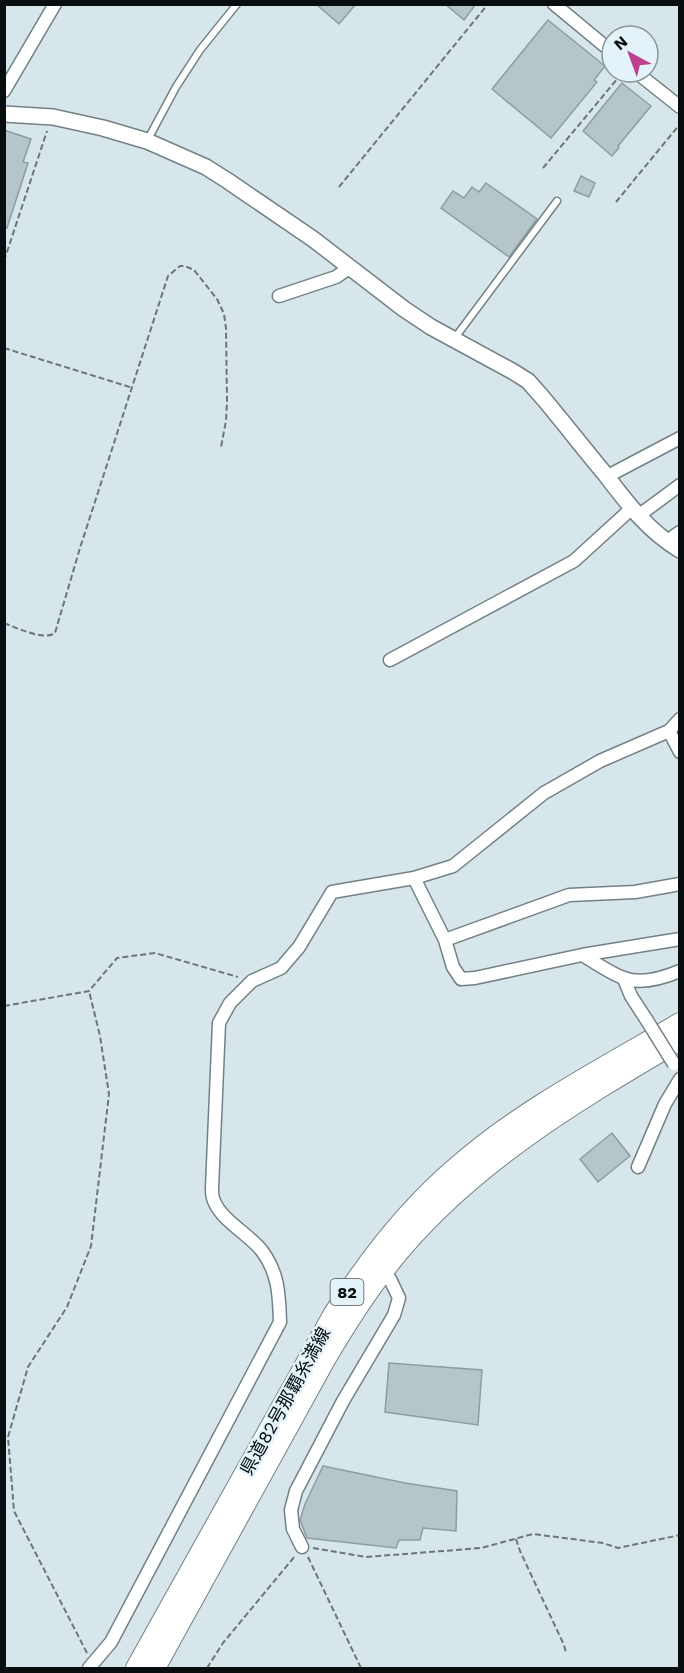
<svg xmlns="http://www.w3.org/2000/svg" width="684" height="1673" font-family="'Work Sans','Noto Sans JP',sans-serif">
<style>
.building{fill:#b5c5ca;stroke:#8e9da3;stroke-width:1.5}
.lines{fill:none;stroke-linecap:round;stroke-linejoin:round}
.service-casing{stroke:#738186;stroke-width:9}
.minor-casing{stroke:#738186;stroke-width:15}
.tertiary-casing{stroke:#738186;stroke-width:18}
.primary-casing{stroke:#738186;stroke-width:22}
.path{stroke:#6b7679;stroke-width:2;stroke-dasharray:6 3;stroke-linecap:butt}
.service{stroke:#fff;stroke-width:6}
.minor{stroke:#fff;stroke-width:12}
.tertiary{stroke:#fff;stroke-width:15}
.primary{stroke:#fff;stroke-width:20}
.minor-bridge-casing{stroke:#738186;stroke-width:15;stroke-linecap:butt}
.minor-bridge{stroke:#fff;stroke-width:12}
.labels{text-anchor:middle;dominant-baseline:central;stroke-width:5;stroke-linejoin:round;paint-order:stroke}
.shield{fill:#e3f3f9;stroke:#4a5255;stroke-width:1.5}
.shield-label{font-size:16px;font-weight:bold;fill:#080d0f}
.street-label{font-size:18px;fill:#080d0f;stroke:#e3f3f9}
</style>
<rect width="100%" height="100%" fill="#d6e6eb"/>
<path class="building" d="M 316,4 L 356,4 L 339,24 Z
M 445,4 L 476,4 L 464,20 Z
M 548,20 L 605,66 L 594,80 L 597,82 L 551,138 L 492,89 Z
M 622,83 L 651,106 L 618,146 L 619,148 L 612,156 L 583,131 Z
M 4,130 L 31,139 L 23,162 L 28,163 L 7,228 L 4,228 Z
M 581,176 L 595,183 L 589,197 L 574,191 Z
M 486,183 L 537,219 L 509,257 L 441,208 L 453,191 L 464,198 L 472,187 L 479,192 Z
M 612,1133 L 630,1156 L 598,1182 L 580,1159 Z
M 389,1363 L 482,1370 L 478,1425 L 385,1412 Z
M 323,1466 L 405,1483 L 457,1491 L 456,1531 L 423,1528 L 420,1540 L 399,1540 L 396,1548 L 307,1538 L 300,1520 L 305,1504 Z"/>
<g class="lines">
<defs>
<path id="service" d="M 147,141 L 176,87 L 200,50 L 237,4
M 454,339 L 557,201"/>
<path id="minor" d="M 554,4 L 612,52
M 636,72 L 680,107
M 4,91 L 55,4
M 279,296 L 336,277 L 349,268
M 606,477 L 680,438
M 638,516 L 680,485
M 669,544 L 674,536 L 680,532
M 390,660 L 574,561 L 631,509
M 669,731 L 680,752
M 414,878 L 445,940 L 453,967 L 461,979 L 475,978 L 582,955 C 595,962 611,974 624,978 C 641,985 663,978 680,971
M 445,940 L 569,895 L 635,892 L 680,884
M 582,955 L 680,939
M 624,979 L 631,996 L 646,1019
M 638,1167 L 665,1104 L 680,1079
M 302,1547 L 293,1529 L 291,1510 L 296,1491 L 343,1401 L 394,1315 L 399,1298 L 390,1279 L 378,1271
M 89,1668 L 111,1642 L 280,1322 C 279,1295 279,1274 262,1251 C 249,1234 222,1221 214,1201 C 212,1197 212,1192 212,1188 L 219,1023 L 230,1003 L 252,981 L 281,968 L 299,947 L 332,892 L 414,878 L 453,866 L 544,793 L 600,761 L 669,731 L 680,719"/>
<path id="tertiary" d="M 4,114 L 53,117 L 103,128 L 147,141 L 206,167 L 228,181 L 313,239 L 404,309 L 431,327 L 512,371 L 528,381 L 543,398 C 564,423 584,449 605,474 C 627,503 648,531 680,550"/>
<path id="primary" d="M 136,1668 L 333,1315 C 368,1260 408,1208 458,1166 C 523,1109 605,1067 680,1023
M 155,1668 L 326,1358 C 346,1324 367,1291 392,1260 C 468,1165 576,1101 680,1040"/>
</defs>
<use href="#service" class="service-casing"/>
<use href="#minor" class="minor-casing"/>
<use href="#tertiary" class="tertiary-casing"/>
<use href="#primary" class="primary-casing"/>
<path class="path" d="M 543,168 L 623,72
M 339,187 L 488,4
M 616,202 L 680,124
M 4,261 L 47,131
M 4,348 L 133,388
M 4,623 C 17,628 44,641 55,633 L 80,548 L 168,276 L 180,266 L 185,266 L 194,270 L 217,299 L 224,314 L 226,328 L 227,401 L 226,421 L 221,447
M 4,1006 L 89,991 L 117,958 L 155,953 L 238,977
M 516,1539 L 520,1551 L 564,1645 L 566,1653
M 313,1548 L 366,1557 L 481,1548 L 533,1534 L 603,1543 L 618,1548 L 680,1535
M 308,1557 L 361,1668
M 87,1653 L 14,1511 L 8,1437 L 28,1367 L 67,1307 L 91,1246 L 109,1094 L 100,1036 L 89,991
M 207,1668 L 223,1643 L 295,1556"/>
<use href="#service" class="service"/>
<use href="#minor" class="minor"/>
<use href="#tertiary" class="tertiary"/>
<use href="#primary" class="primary"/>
<defs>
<path id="minor-bridge" d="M 646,1019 L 674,1064"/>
</defs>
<use href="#minor-bridge" class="minor-bridge-casing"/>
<use href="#minor-bridge" class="minor-bridge"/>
</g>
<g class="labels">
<rect class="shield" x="330.5" y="1279" width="33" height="26" rx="4.5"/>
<g class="shield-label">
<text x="347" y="1292">82</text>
</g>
<g class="street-label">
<text transform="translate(285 1401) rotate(-61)">県道82号那覇糸満線</text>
</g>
</g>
<rect width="684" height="1673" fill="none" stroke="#080d0f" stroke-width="12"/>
<g transform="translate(630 54) rotate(319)"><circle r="28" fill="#e3f3f9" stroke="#8b979b" stroke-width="1.5"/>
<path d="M0-4.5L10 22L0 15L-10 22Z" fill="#be408f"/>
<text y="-9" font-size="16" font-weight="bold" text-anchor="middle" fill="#080d0f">N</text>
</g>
</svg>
